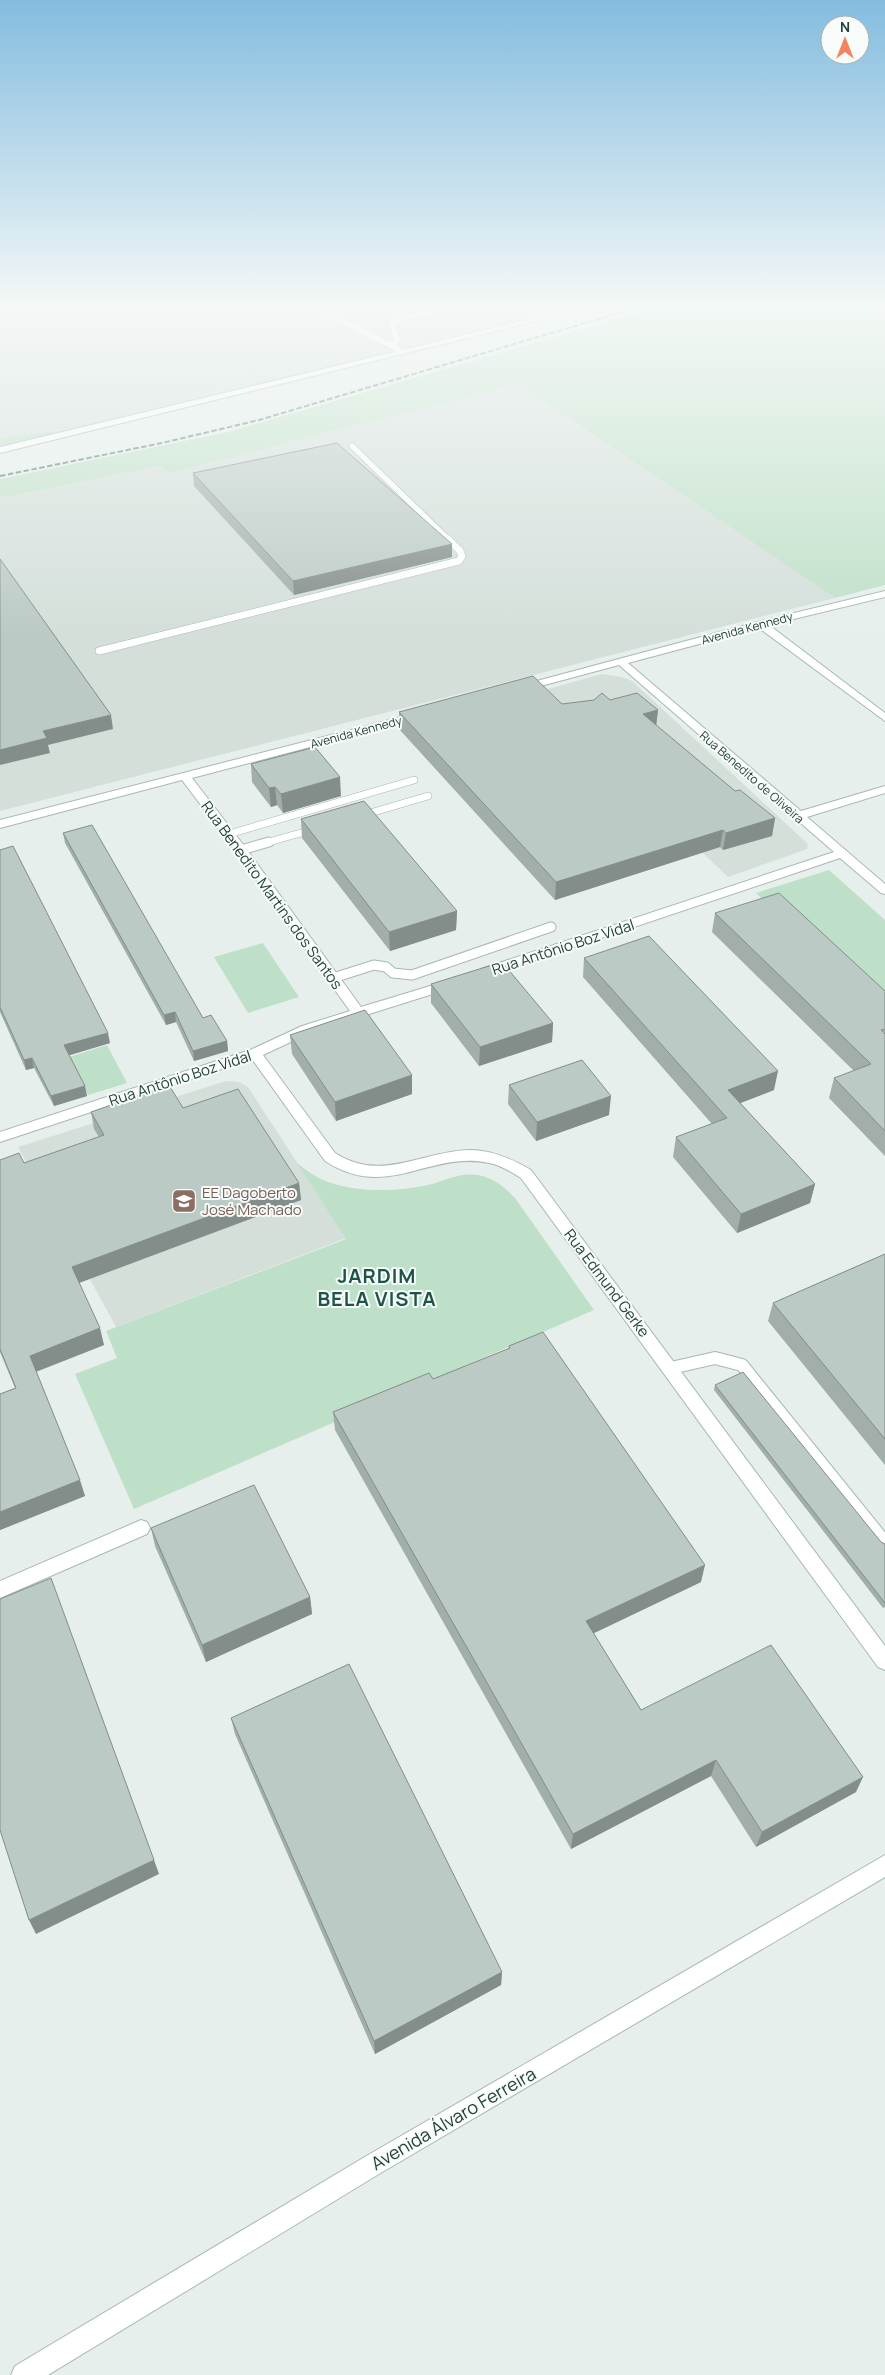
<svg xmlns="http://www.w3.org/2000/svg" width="885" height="2375" font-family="Manrope,sans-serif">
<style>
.built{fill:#d4dfda}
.green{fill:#bfe0c8}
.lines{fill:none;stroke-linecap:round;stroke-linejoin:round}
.lane-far3-casing{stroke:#a8b8b2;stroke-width:7}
.lane-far2-casing{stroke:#a8b8b2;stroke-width:8}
.lane-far1-casing{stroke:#a8b8b2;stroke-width:11}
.lane-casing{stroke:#a8b8b2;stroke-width:14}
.street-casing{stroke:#a8b8b2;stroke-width:2}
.secondary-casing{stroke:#a4bbb3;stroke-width:2}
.lane-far3{stroke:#fff;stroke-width:5.5}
.lane-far2{stroke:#fff;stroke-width:7}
.lane-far1{stroke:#fff;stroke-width:9}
.lane{stroke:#fff;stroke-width:12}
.street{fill:#fff;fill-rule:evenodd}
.secondary{fill:#fff;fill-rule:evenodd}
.rail{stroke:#5f7d75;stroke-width:2;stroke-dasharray:5.5 2.5;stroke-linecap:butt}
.wall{fill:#a1aea9}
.shaded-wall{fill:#838d89}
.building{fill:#bbcac4;stroke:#838d89}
.labels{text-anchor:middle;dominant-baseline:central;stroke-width:4;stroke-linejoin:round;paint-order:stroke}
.far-street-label{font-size:12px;fill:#24423a;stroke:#f7fbf9}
.street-label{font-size:15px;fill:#24423a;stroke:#f7fbf9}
.education-label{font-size:15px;fill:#785e54;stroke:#f7fbf9;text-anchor:start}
.near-street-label{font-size:18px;fill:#24423a;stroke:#f7fbf9}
.district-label{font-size:20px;font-weight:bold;letter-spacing:1px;fill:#1f5548;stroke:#f7fbf9}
</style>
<rect width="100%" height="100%" fill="#e6efeb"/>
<path class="built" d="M 0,304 L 585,304 L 66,430 L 0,438 Z
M 518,382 L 835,598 L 0,811 L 0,498 L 160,466 L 169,473 Z
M 602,674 L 621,677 L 632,681 L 808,844 L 807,849 L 728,877 L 589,744 L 541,691 Z
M 226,1081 L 239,1082 L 248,1087 L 346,1238 L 116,1327 L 18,1147 Z"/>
<path class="green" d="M 669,304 L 885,304 L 885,585 L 835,598 L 518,383 L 169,473 L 160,466 L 0,498 L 0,479 L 228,432 Z
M 66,430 L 0,446 L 0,438 Z
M 829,870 L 885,920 L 885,1013 L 756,893 Z
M 263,943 L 299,997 L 248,1013 L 214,957 Z
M 107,1045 L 127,1083 L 88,1095 L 69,1057 Z
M 297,1163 C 305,1169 314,1176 323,1180 C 354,1193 396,1192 428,1185 C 449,1180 466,1169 488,1178 C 499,1182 507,1190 515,1198 L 594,1310 L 134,1509 L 75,1374 L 117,1358 L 106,1331 L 346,1239 Z"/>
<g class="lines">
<defs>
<path id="lane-far3" d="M 310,304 L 403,352
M 389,345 L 397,341 L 392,324 L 401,319 L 457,304
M 352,446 L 449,540"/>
<path id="lane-far2" d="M 99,651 L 459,561 L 462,556 L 460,551 L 448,539
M 360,816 L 428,796
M 229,834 L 414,780
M 265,843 L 315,829"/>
<path id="lane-far1" d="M 241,850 L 269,842
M 333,978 L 374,965 L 386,967 L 393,973 L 412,975 L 551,927"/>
<path id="lane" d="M 671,1368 L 715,1358 L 742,1365 L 885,1542"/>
<path id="street" d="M 885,591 L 885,597 L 769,625 L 885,713 L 885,721 L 759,628 L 628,663 L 801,811 L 885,786 L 885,793 L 807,817 L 885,884 L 885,894 L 881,893 L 840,858 L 491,975 L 481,975 L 479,972 L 481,969 L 834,852 L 619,665 L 522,691 L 518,690 L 518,686 L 757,622 Z
M 417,713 L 421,714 L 421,718 L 192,778 L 245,847 L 361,1007 L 450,980 L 457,984 L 455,987 L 312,1032 L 263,1055 L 335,1153 C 382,1183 421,1151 470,1150 C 492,1150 512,1159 531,1170 L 885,1646 L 885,1670 L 878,1667 L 521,1178 C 511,1172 501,1165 489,1163 C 429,1150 388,1202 325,1161 L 252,1059 L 0,1142 L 0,1132 L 250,1050 L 302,1026 L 350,1011 L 237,853 L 182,780 L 0,828 L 0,820 Z
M 141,1520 L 147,1522 L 150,1528 L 147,1534 L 0,1598 L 0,1581 Z
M 885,1855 L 885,1877 L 379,2174 L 48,2375 L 11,2375 L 15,2366 L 363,2158 Z"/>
<path id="secondary" d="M 592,304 L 605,304 L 0,453 L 0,447 Z"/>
</defs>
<use href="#lane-far3" class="lane-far3-casing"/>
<use href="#lane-far2" class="lane-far2-casing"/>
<use href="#lane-far1" class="lane-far1-casing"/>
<use href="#lane" class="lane-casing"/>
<use href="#street" class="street-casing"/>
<use href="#secondary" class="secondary-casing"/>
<use href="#lane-far3" class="lane-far3"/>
<use href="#lane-far2" class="lane-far2"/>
<use href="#lane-far1" class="lane-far1"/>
<use href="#lane" class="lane"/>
<use href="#street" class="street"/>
<use href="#secondary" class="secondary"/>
<path class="rail" d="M 0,476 L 162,443 L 259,420 L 649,304"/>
</g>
<path class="wall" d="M 193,473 L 452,557 L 294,595 L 194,486 Z
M 562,704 L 658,710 L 656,726 L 735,791 L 775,818 L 772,836 L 723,850 L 720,847 L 555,900 L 399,729 L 399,712 Z
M 251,764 L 341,796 L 283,813 L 277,805 L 271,807 L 252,782 Z
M 301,819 L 457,911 L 456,930 L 390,951 L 302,838 Z
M 63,833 L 203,1018 L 227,1041 L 228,1051 L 194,1061 L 176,1022 L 166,1025 L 65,843 Z
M 0,850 L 110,1043 L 69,1055 L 87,1096 L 54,1106 L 34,1068 L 26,1070 L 0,1012 Z
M 715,913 L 885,991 L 885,1156 L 829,1098 L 834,1078 L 854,1071 L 712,932 Z
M 584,958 L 774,1090 L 740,1103 L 815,1184 L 810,1203 L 737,1233 L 673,1157 L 676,1137 L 712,1124 L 583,977 Z
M 431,984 L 553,1023 L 552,1042 L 479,1066 L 431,1003 Z
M 290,1035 L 412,1075 L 412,1094 L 336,1121 L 292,1054 Z
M 509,1085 L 609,1115 L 536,1141 L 508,1104 Z
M 183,1108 L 299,1183 L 301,1200 L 79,1283 L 104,1345 L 36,1372 L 85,1496 L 0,1530 L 0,1394 L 15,1388 L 0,1352 L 0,1160 L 24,1163 L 99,1137 L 94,1129 L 91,1112 Z
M 885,1254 L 885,1465 L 768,1321 L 773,1303 Z
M 509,1346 L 701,1582 L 593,1633 L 641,1710 L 856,1792 L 756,1847 L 711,1776 L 571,1849 L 335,1430 L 333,1412 L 433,1379 L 508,1349 Z
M 715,1385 L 881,1542 L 885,1544 L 885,1607 L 883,1608 L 714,1390 Z
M 151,1528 L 310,1597 L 312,1614 L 206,1662 L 155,1546 Z
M 231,1718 L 502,1972 L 501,1985 L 375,2054 L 235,1734 Z"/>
<path class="shaded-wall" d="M 452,544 L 452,557 L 294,595 L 293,581 Z
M 658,710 L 656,727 L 643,714 Z
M 111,715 L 113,729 L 48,745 L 50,753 L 0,765 L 0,750 L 43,731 Z
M 340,777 L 341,796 L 283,813 L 281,794 Z
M 275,787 L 277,805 L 271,807 L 269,788 Z
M 775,818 L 772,836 L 723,850 L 726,833 Z
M 723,830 L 720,847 L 555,900 L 556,882 Z
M 457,911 L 456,930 L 390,951 L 389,932 Z
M 175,1012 L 176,1022 L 166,1025 L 164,1015 Z
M 553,1023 L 552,1042 L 479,1066 L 480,1047 Z
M 108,1033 L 110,1043 L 67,1056 L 64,1045 Z
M 227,1041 L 228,1051 L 194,1061 L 193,1051 Z
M 32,1058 L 34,1068 L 26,1070 L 24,1060 Z
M 778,1071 L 774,1090 L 725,1109 L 728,1090 Z
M 412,1075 L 412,1094 L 336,1121 L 335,1102 Z
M 85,1086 L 87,1096 L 54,1106 L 51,1096 Z
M 611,1096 L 609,1115 L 536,1141 L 537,1122 Z
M 299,1183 L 301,1200 L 76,1284 L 72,1267 Z
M 815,1184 L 810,1203 L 737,1233 L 741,1214 Z
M 100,1328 L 104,1345 L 35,1372 L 30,1356 Z
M 80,1480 L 85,1496 L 0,1530 L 0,1512 Z
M 705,1565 L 701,1582 L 584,1638 L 586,1621 Z
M 310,1597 L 312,1614 L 206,1662 L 202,1645 Z
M 716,1760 L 711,1776 L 571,1849 L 573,1834 Z
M 863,1777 L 856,1792 L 756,1847 L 762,1832 Z
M 154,1860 L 159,1874 L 36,1934 L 29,1920 Z
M 502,1972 L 501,1985 L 375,2054 L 374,2041 Z"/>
<path class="building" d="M 337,443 L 452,544 L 293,581 L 193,473 Z
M 0,559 L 111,715 L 43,731 L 47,738 L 0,750 Z
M 533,676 L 562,704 L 594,700 L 602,693 L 610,700 L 637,693 L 658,710 L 643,714 L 735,791 L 740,790 L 775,818 L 726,833 L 723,830 L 556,882 L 399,712 Z
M 315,747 L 340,777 L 281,794 L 275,787 L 269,788 L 251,764 Z
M 364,801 L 457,911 L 389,932 L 301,819 Z
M 92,825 L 203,1018 L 211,1015 L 227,1041 L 193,1051 L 175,1012 L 164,1015 L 63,833 Z
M 13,846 L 108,1033 L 64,1045 L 85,1086 L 51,1096 L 32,1058 L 24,1060 L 0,1007 L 0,850 Z
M 779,893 L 885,991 L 885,1029 L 881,1030 L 885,1034 L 885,1131 L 834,1078 L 871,1064 L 715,913 Z
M 649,936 L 778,1071 L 728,1090 L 815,1184 L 741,1214 L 676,1137 L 727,1118 L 584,958 Z
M 502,962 L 553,1023 L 480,1047 L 431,984 Z
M 365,1010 L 412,1075 L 335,1102 L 290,1035 Z
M 582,1060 L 611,1096 L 537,1122 L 509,1085 Z
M 169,1085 L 183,1108 L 238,1089 L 299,1183 L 72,1267 L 100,1328 L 30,1356 L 80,1480 L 0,1512 L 0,1394 L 16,1388 L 0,1349 L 0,1160 L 19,1153 L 24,1163 L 104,1135 L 91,1112 Z
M 885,1254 L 885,1439 L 773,1303 Z
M 543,1332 L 705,1565 L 586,1621 L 641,1710 L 771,1645 L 863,1777 L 762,1832 L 716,1760 L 573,1834 L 333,1412 L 429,1373 L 433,1379 L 510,1348 L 509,1346 Z
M 743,1372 L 881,1542 L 885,1544 L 885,1603 L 715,1385 Z
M 254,1485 L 310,1597 L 202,1645 L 151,1528 Z
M 51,1578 L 154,1860 L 29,1920 L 0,1830 L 0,1599 Z
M 349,1664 L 502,1972 L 374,2041 L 231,1718 Z"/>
<linearGradient id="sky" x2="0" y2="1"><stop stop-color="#84bce0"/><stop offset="0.48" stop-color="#f4f8f6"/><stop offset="1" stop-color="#f4f8f6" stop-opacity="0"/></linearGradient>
<rect width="885" height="636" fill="url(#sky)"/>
<defs>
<symbol id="school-square" viewBox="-11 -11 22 22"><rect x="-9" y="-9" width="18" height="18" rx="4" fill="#8d6e63" stroke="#f7fbf9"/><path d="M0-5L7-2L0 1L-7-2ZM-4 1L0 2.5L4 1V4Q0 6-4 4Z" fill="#fff"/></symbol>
</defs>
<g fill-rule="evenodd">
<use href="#school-square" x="170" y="1187" width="28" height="28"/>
</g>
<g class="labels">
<g class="far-street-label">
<text transform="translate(747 628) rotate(-15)">Avenida Kennedy</text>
<text transform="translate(356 732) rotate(-15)">Avenida Kennedy</text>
<text transform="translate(752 777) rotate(41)">Rua Benedito de Oliveira</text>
</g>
<g class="street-label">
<text transform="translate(272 895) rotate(54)">Rua Benedito Martins dos Santos</text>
<text transform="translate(563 947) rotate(-18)">Rua Antônio Boz Vidal</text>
<text transform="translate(180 1078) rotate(-18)">Rua Antônio Boz Vidal</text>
<text transform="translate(607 1283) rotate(53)">Rua Edmund Gerke</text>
</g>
<g class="education-label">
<text x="202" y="1192">EE Dagoberto<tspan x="202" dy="17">José Machado</tspan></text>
</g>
<g class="near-street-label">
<text transform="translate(453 2118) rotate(-30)">Avenida Álvaro Ferreira</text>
</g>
<g class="district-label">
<text x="377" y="1275">JARDIM<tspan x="377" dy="23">BELA VISTA</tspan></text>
</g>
</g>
<g transform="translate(845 40)"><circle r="24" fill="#f7fbf9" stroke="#a3b1ad"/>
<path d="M0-4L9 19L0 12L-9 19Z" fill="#f4845f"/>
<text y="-8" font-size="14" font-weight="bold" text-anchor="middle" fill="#24423a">N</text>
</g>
</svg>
